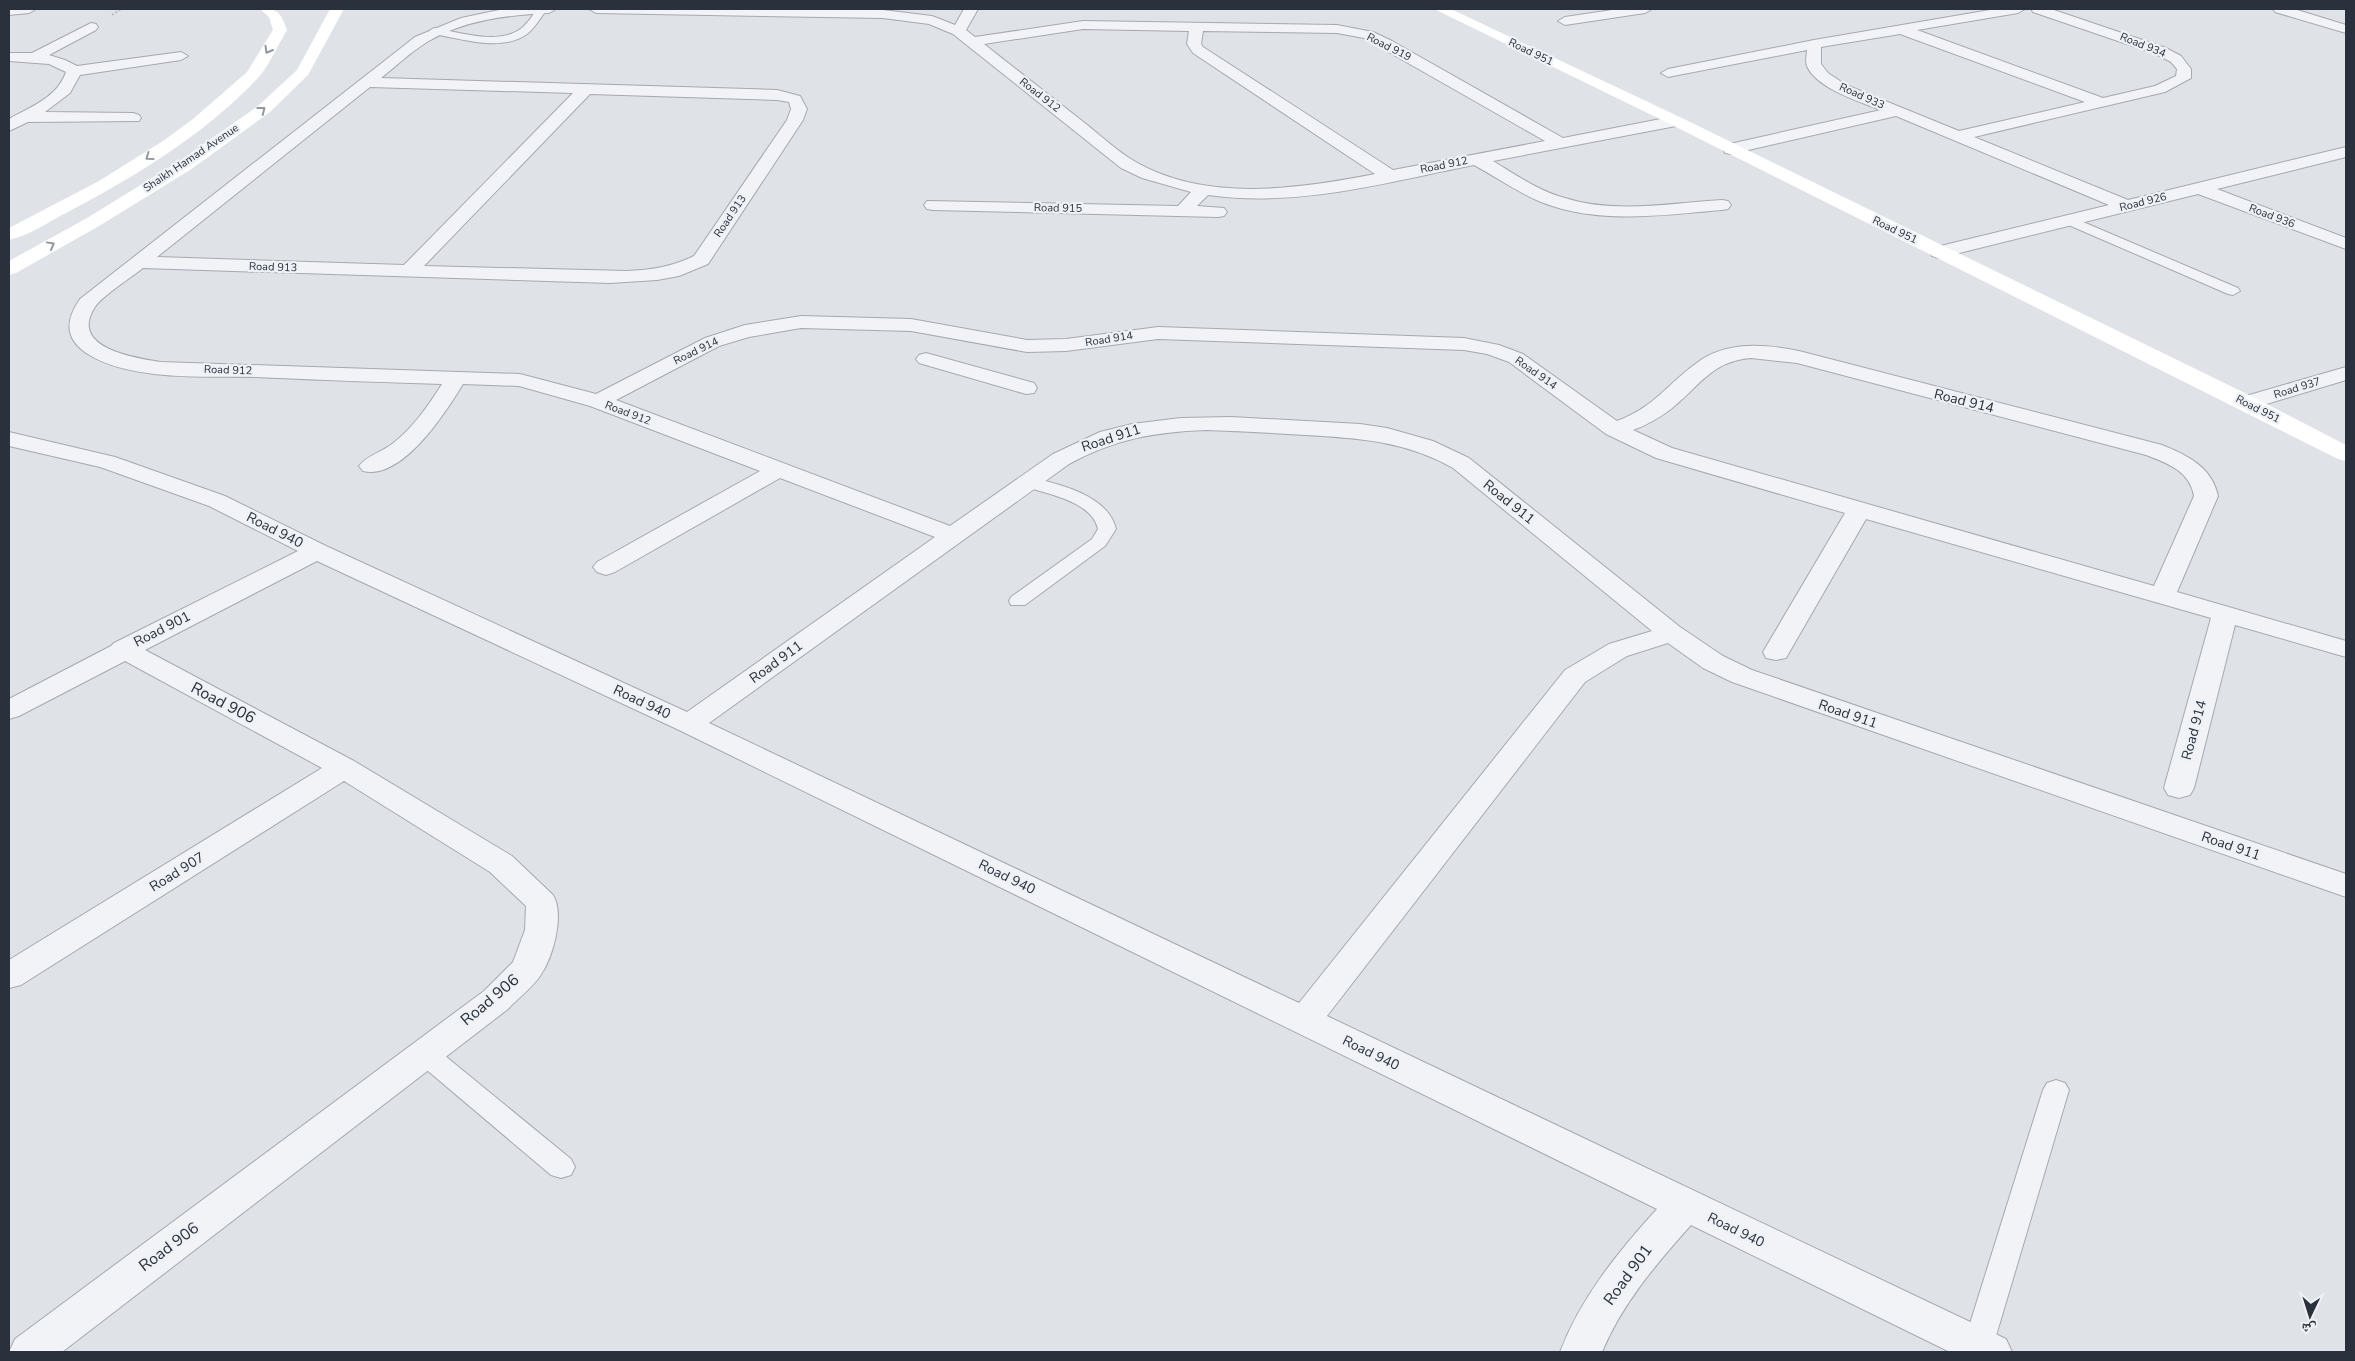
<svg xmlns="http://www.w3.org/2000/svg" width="2355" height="1361" font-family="'Nunito Sans','Noto Naskh Arabic',sans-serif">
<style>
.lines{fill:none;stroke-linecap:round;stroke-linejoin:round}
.lane-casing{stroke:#a5a9b0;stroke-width:2}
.street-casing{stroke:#a5a9b0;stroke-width:2}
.path{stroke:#b9bdc2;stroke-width:2;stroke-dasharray:2 2;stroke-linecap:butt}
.lane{fill:#f1f3f6;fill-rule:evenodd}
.street{fill:#f1f3f6;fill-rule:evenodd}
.secondary{fill:#fff;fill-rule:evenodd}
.oneway{stroke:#94989e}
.labels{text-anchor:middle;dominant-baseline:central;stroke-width:4.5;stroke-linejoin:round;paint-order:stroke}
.far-street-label{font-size:11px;fill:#2a313c;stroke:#eef1f5}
.street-label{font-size:14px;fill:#2a313c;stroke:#eef1f5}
.near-street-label{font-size:16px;fill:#2a313c;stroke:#eef1f5}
</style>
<rect width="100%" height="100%" fill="#dfe2e7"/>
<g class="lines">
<defs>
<path id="lane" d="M 537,9 L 547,9 C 541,17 535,28 527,34 C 502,52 462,39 434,34 L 429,31 L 434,28 C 459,32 496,45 519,30 C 527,25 532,16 537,9 Z
M 2069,216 L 2238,288 L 2240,291 L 2233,295 L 2228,294 L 2064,223 L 2062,220 Z
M 1029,477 C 1059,484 1108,495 1116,529 L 1105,546 L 1025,605 L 1011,605 L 1009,601 L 1011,597 L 1092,539 L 1098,529 C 1092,501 1047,494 1023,486 L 1020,482 L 1023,478 Z
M 424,1043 L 433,1046 L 571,1159 L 575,1167 L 571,1175 L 561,1178 L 551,1175 L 415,1060 L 411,1053 L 415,1046 Z
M 2056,1080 L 2065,1083 L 2069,1090 L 1993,1346 L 1990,1352 L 1966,1352 L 1963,1346 L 2043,1090 L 2047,1083 Z"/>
<path id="street" d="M 9,9 L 36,9 L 29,13 L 9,15 Z
M 504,9 L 556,9 L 549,13 C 507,15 464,20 427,42 C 411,52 396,66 381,78 L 777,90 L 800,96 L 807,109 L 803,120 L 708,264 L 679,276 L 657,280 L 610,283 L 143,268 C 132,277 102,296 95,307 C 68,348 135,358 161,362 L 520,374 L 596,394 L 705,338 L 745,325 L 801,316 L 911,319 L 1027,340 L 1066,339 L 1158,327 L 1464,338 L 1499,345 L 1523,354 L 1617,421 C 1655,407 1667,384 1698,362 C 1727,341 1765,344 1799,351 L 2162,445 C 2187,455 2212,467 2218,496 L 2177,592 L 2346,641 L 2346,657 L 2235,625 L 2194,788 L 2190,795 L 2179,798 L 2168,795 L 2164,788 L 2211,618 L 1866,519 L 1786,658 L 1776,660 L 1766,658 L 1763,652 L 1845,513 L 1656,458 L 1606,434 L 1509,362 L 1487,354 L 1464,350 L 1158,339 L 1066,351 L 1027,352 L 911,331 L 801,328 L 749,337 L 719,346 L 616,400 L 950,526 L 1053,454 L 1100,432 L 1132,424 L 1181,418 L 1231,417 L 1360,424 L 1387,428 L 1433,441 L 1469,458 L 1680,627 L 1723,656 L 1752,670 L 2346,874 L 2346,897 L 1732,682 L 1703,668 L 1668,643 L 1627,656 L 1585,682 L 1327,1016 L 2006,1339 L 2012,1352 L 1950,1352 L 1691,1225 C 1656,1264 1622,1304 1602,1352 L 1560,1352 C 1581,1297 1618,1252 1657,1209 L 679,730 L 317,561 L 145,650 L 354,761 L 512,856 L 553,895 C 565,914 553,958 540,976 C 532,988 518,998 508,1009 L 62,1352 L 9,1352 L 15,1339 L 484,991 L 513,962 L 525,930 L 526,906 L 490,872 L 344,781 L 21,985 L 9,988 L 9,960 L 322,768 L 125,661 L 19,716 L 9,719 L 9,699 L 111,646 L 114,643 L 298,551 L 209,506 L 100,467 L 9,446 L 9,432 L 115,457 L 225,496 L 326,546 L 687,712 L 935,537 L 780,478 L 615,572 L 606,575 L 597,572 L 593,567 L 597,562 L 760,471 L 590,406 L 519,386 L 463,384 C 446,412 402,481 363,471 L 359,466 C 366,456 382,452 392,444 C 413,428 428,406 442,384 C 380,382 318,380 255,377 C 205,376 135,381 91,356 C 65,341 64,322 80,299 L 415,37 L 461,18 ZM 370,87 L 573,93 L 404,265 L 157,257 ZM 590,94 L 777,100 L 789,102 L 791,109 L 787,120 L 694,256 C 672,267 651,270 626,271 L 424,266 ZM 1751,358 L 1797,363 L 2146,455 C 2167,463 2190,471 2194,496 L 2154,586 L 1672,448 L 1633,430 C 1647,425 1659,418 1671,409 C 1699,387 1711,361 1751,358 ZM 1206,430 C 1239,431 1272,433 1305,435 C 1358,438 1406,441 1453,468 L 1652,631 L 1609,644 L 1565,670 L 1299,1003 L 709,723 L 1069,464 C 1115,439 1154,432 1206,430 Z
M 589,9 L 883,10 L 932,16 L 955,25 L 964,9 L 978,9 L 966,30 L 975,37 L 1083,21 L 1337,25 L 1373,32 L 1392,41 L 1563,138 L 1676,116 L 1684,121 L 1676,126 L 1493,161 C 1516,175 1539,191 1565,198 C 1615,214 1671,203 1722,200 L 1728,201 L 1731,205 L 1728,209 L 1722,210 C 1662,215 1599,225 1541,202 C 1517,192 1496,177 1474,165 C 1387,182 1298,208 1208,195 L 1197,206 L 1224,208 L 1227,212 L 1224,216 L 1218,217 L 933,210 L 927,209 L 924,205 L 927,201 L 1178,206 L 1191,192 L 1142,178 L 1121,168 L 953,34 L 929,24 L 883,18 L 596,13 ZM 1083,29 L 1189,31 L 1187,44 L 1193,53 L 1375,174 C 1298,189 1206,203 1134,161 C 1117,151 1101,136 1086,124 C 1052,97 1018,71 984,44 ZM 1203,31 L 1337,33 L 1364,38 L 1545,141 L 1393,170 L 1203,47 L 1201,44 Z
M 1619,9 L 1652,9 L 1645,13 L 1565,25 L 1558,21 L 1565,17 Z
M 1996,9 L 2025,9 L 2018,13 L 1917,30 L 2103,98 L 2155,86 L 2176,76 L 2177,69 L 2171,62 L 2156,54 L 2033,12 L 2031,9 L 2051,9 L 2166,48 L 2181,56 L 2191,69 L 2191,78 L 2165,92 L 1974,137 L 2128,200 L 2346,147 L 2346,157 L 2217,189 L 2346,238 L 2346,249 L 2198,194 L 1939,258 L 1932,256 L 1930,252 L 1932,248 L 2109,205 L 1896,116 L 1731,154 L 1725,153 L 1723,149 L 1725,145 L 1881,110 C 1860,102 1816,88 1807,66 C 1805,61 1807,54 1807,50 L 1668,77 L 1661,73 L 1668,69 L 1814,40 ZM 1900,34 L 2085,102 L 1959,131 L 1846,85 L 1828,73 L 1821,64 L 1821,47 Z
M 2273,9 L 2294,9 L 2346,25 L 2346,33 L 2275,12 Z
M 91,23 L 96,24 L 98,27 L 96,30 L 49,55 L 65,60 L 77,66 L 181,52 L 188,56 L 181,60 L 80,75 L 70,93 L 45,112 L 133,113 L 139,115 L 141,118 L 139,121 L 28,122 L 9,131 L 9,119 C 30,107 57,98 66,72 L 49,64 L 9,61 L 9,53 L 32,53 Z
M 926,353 L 1034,383 L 1037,388 L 1034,393 L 1026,394 L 919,363 L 916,359 L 919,355 Z
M 2346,367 L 2346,380 L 2247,410 L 2239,408 L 2236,403 L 2239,398 Z"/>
</defs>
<use href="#lane" class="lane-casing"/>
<use href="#street" class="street-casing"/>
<path class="path" d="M 112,15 L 121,9"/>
<use href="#lane" class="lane"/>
<use href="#street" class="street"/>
<path class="secondary" d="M 260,9 C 278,8 281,13 287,30 C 277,46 270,65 257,79 C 203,136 133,178 64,214 C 47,223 28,236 9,240 L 9,228 L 99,181 L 163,141 L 193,119 L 247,72 L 273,30 L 269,17 Z
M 330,9 L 344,9 L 308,75 L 270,112 L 190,170 L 99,226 L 16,273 L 9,275 L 9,261 L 87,218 L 178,162 L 258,106 L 297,70 Z
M 1434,9 L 1451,9 L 1682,118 L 2255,398 L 2346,445 L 2346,461 L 2338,459 L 1670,124 Z"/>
</g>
<defs><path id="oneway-chevron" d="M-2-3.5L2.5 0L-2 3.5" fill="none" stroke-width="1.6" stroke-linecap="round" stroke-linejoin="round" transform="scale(1.25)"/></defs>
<g class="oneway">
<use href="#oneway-chevron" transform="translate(268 50) rotate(120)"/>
<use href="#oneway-chevron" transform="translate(262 110) rotate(-38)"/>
<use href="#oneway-chevron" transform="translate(149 157) rotate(144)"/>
<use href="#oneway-chevron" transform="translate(51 245) rotate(-29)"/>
</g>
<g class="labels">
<g class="far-street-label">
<text transform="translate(2143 45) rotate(22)">Road 934</text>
<text transform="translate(1389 47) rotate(27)">Road 919</text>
<text transform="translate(1531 52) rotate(26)">Road 951</text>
<text transform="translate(1040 95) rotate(38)">Road 912</text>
<text transform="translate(1862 96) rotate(24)">Road 933</text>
<text transform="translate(191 158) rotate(-34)">Shaikh Hamad Avenue</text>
<text transform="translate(1444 165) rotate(-11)">Road 912</text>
<text transform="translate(2143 202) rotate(-14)">Road 926</text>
<text transform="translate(1058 208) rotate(1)">Road 915</text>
<text transform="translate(730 216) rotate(-56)">Road 913</text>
<text transform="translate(2272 216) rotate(21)">Road 936</text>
<text transform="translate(1895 230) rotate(26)">Road 951</text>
<text transform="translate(273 267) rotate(2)">Road 913</text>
<text transform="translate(1109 339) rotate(-9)">Road 914</text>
<text transform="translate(696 351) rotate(-26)">Road 914</text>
<text transform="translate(228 370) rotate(2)">Road 912</text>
<text transform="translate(1536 373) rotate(35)">Road 914</text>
<text transform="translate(2297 388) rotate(-17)">Road 937</text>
<text transform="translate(2258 409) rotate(27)">Road 951</text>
<text transform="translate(628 413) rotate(21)">Road 912</text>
</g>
<g class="street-label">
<text transform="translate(1964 401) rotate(14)">Road 914</text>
<text transform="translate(1111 438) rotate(-18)">Road 911</text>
<text transform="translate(1509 502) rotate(39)">Road 911</text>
<text transform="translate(275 530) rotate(27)">Road 940</text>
<text transform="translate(162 629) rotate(-27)">Road 901</text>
<text transform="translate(776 662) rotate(-36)">Road 911</text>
<text transform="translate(642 702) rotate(25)">Road 940</text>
<text transform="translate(1848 714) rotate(19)">Road 911</text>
<text transform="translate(2194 730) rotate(-75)">Road 914</text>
<text transform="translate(2231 846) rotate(19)">Road 911</text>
<text transform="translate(177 872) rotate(-32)">Road 907</text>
<text transform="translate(1007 877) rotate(26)">Road 940</text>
<text transform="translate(1371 1053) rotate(26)">Road 940</text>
<text transform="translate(1736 1230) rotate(26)">Road 940</text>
</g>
<g class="near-street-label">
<text transform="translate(223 703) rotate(28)">Road 906</text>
<text transform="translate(490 1000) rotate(-40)">Road 906</text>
<text transform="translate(169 1247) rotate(-37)">Road 906</text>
<text transform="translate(1628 1275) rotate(-54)">Road 901</text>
</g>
</g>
<rect width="2355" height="1361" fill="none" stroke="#2a313c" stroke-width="20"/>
<g transform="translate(2310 1316) rotate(184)" stroke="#eef1f5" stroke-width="4" paint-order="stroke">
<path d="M0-4L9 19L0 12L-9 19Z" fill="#2a313c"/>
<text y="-8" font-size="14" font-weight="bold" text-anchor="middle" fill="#2a313c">ش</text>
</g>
</svg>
